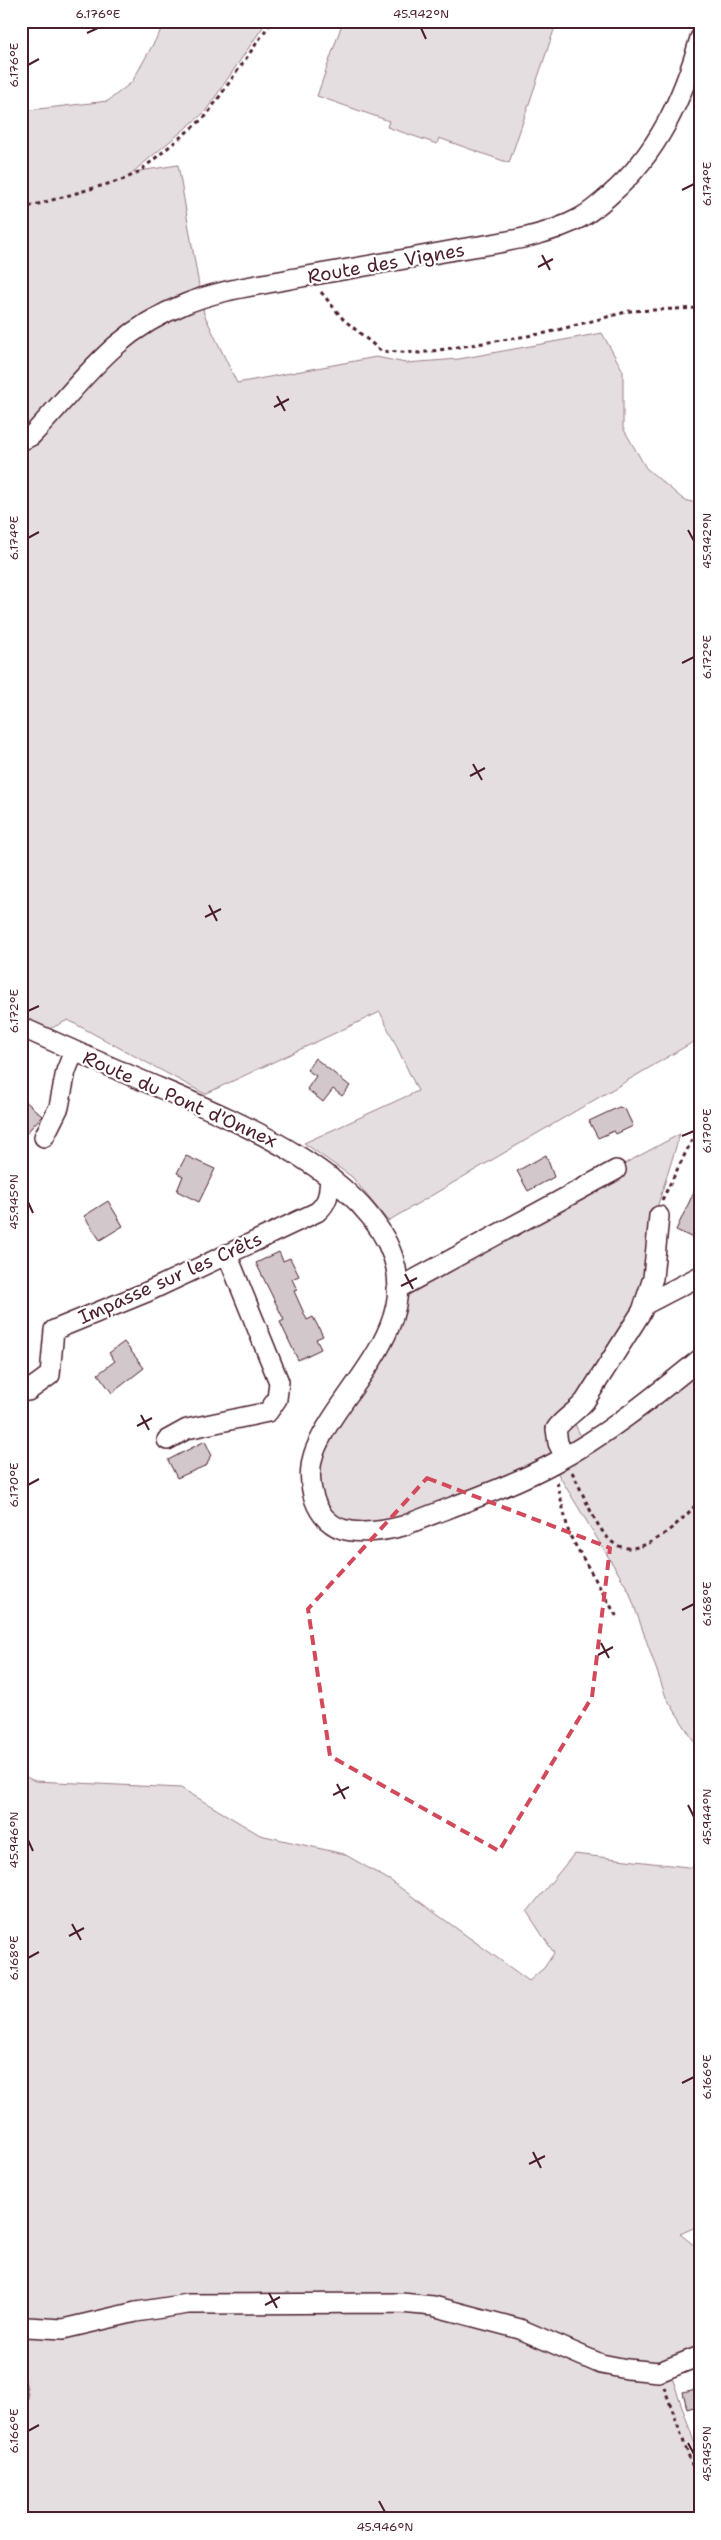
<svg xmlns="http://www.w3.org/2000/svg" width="721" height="2540" font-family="'Shantell Sans',sans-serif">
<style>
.green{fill:#e5dee0;stroke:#987e86}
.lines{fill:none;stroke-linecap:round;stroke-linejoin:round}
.stream{stroke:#91787e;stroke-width:5.5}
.building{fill:#d2c7cb;stroke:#4a1f2b}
.minor-casing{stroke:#4a1f2b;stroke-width:22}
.path{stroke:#4a1f2b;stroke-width:3;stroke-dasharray:4 4;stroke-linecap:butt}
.minor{stroke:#fff;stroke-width:19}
.marked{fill:none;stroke:#d1495b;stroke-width:4;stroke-dasharray:10 6;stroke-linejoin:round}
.ticks{fill:none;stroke:#4a1f2b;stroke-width:2}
.labels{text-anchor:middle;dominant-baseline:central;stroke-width:4.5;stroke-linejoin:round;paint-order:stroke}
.street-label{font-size:19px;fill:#4a1f2b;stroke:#fff}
.neatline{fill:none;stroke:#4a1f2b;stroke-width:2}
.ticks-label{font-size:12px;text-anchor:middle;fill:#4a1f2b}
</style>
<rect width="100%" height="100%" fill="#fff"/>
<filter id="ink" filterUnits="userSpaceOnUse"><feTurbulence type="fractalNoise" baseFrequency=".02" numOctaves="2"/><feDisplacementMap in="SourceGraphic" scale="10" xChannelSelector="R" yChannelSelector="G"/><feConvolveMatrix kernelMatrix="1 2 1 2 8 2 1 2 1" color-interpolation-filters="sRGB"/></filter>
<g filter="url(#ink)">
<path class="green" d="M 166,21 L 267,21 L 205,112 L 133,172 L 178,165 L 204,314 L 237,383 L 376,357 L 406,363 L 459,359 L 602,333 L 623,371 L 623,428 L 646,468 L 684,500 L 700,504 L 700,1038 L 388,1221 L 352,1177 L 304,1143 L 418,1091 L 380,1012 L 205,1094 L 68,1020 L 21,1043 L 21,111 L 108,101 L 132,82 Z
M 343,21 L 557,21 L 509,163 L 439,138 L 437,144 L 387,127 L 389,121 L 317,96 Z
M 680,1134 L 650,1230 L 646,1293 L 574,1422 L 585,1445 L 700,1359 L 700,1751 L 666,1697 L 629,1591 L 552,1464 L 403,1526 L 341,1528 L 312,1489 L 325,1430 L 416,1275 Z
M 21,1775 L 35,1781 L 181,1788 L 260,1835 L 344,1854 L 391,1881 L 529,1981 L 544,1968 L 554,1953 L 527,1912 L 574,1854 L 696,1868 L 700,1871 L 700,2225 L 680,2234 L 700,2250 L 700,2346 L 666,2360 L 700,2459 L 700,2519 L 21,2519 Z"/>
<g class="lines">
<path class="stream" d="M 21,2370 L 26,2397 L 21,2418"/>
</g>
<path class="building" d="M 315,1058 L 350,1086 L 342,1096 L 333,1089 L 323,1102 L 307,1089 L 316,1076 L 307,1070 Z
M 21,1097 L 42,1116 L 21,1139 Z
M 619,1107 L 625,1109 L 633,1126 L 616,1134 L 614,1131 L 598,1138 L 589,1121 Z
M 546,1155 L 554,1177 L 528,1191 L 517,1171 Z
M 186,1156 L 215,1169 L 199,1202 L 177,1191 L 183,1176 L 177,1173 Z
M 700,1179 L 700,1223 L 693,1238 L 676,1230 Z
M 108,1201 L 123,1226 L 100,1240 L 84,1216 Z
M 279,1252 L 283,1261 L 290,1258 L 299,1276 L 292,1279 L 297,1290 L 294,1291 L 307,1320 L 313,1317 L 323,1336 L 316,1339 L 321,1349 L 298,1360 L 280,1322 L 284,1320 L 256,1263 Z
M 124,1342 L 144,1368 L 112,1393 L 98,1374 L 115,1361 L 109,1353 Z
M 205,1441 L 211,1454 L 207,1465 L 177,1478 L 168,1460 Z
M 700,2388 L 700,2405 L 687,2409 L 683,2392 Z"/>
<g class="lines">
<defs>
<path id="minor" d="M 21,441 L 31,436 C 84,381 110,334 185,304 C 218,290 255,286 290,279 C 345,270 400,260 455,250 C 496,243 543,238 580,218 C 591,212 601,203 610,195 C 658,153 683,98 700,38
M 21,1027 C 61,1045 101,1063 141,1080 C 220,1114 363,1168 393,1257 C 418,1330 342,1388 316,1448 C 304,1475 311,1518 342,1529 C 362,1535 384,1531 403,1526 C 452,1506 508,1488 554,1463 C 607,1435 653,1397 700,1359
M 44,1137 L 59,1107 L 66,1071 L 74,1051
M 397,1289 L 616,1170
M 644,1305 L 700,1276
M 28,1391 L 50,1375 L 54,1330 L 147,1292 L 317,1212 C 329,1202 329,1192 330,1177
M 167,1440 L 187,1429 L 268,1412 L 277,1399 L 279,1382 L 227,1254
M 565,1457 L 558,1443 L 556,1429 C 564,1418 576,1412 585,1401 L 642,1311 L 653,1278 L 659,1216
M 21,2329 L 27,2327 L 63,2329 L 136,2312 L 188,2304 L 401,2303 L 433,2306 L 520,2329 L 601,2364 L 627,2369 L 659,2372 L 700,2356"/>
</defs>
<use href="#minor" class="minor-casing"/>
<path class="path" d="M 21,209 L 125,179 L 140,171 L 206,116 L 272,21
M 321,292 L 343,319 L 381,351 L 420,353 L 546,333 L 630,311 L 700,308
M 662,1200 L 700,1124
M 572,1472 C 583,1492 594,1525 610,1540 C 637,1567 684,1519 700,1500
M 557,1482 L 569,1534 L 617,1617
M 664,2387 L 700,2487"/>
<use href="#minor" class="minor"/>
</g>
</g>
<path class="marked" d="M 427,1478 L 610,1548 L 592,1697 L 499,1851 L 330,1756 L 308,1609 Z"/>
<path class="ticks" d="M 421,28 L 426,39M 87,33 L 98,28M 28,65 L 39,59M 682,190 L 694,184M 542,255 L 550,270M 538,267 L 553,259M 277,396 L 285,411M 274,407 L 289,399M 688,530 L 694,541M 28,538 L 39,532M 682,663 L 694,657M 473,764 L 482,780M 470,776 L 485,768M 209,905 L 217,921M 205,917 L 221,909M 28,1011 L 39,1006M 682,1136 L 694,1131M 28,1202 L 33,1213M 405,1274 L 413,1289M 401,1286 L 417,1278M 141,1415 L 149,1430M 137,1426 L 152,1418M 28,1485 L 39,1479M 682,1610 L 694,1604M 601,1643 L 609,1658M 598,1655 L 613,1647M 337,1784 L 345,1799M 333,1795 L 349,1787M 688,1805 L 694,1817M 28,1840 L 33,1851M 72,1924 L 81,1940M 69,1936 L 84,1928M 28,1958 L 39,1952M 682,2083 L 694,2077M 533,2152 L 541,2168M 529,2164 L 545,2156M 269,2293 L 277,2308M 265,2305 L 280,2297M 28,2431 L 39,2425M 688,2443 L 694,2454M 379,2501 L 385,2512"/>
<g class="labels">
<g class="street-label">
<text transform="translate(386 263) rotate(-10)">Route des Vignes</text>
<text transform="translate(180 1099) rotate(24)">Route du Pont d'Onnex</text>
<text transform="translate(170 1278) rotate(-24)">Impasse sur les Crêts</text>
</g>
</g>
<rect width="721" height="2540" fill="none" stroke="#fff" stroke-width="55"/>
<rect x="28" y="28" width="666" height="2484" class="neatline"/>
<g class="ticks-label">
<text x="98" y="18">6.176°E</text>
<text x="421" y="18">45.942°N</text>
<text transform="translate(14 65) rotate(-90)" y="4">6.176°E</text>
<text transform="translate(707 184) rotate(-90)" y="4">6.174°E</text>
<text transform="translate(14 538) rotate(-90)" y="4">6.174°E</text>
<text transform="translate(707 541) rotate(-90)" y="4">45.942°N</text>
<text transform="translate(707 657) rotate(-90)" y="4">6.172°E</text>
<text transform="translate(14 1011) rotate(-90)" y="4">6.172°E</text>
<text transform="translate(707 1131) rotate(-90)" y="4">6.170°E</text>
<text transform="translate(14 1202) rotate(-90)" y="4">45.945°N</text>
<text transform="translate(14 1485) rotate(-90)" y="4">6.170°E</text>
<text transform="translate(707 1604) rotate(-90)" y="4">6.168°E</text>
<text transform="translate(707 1817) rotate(-90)" y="4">45.944°N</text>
<text transform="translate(14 1840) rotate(-90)" y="4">45.946°N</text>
<text transform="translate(14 1958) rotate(-90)" y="4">6.168°E</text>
<text transform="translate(707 2077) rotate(-90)" y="4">6.166°E</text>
<text transform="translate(14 2431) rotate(-90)" y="4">6.166°E</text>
<text transform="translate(707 2454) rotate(-90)" y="4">45.945°N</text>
<text x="385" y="2531">45.946°N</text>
</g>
</svg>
